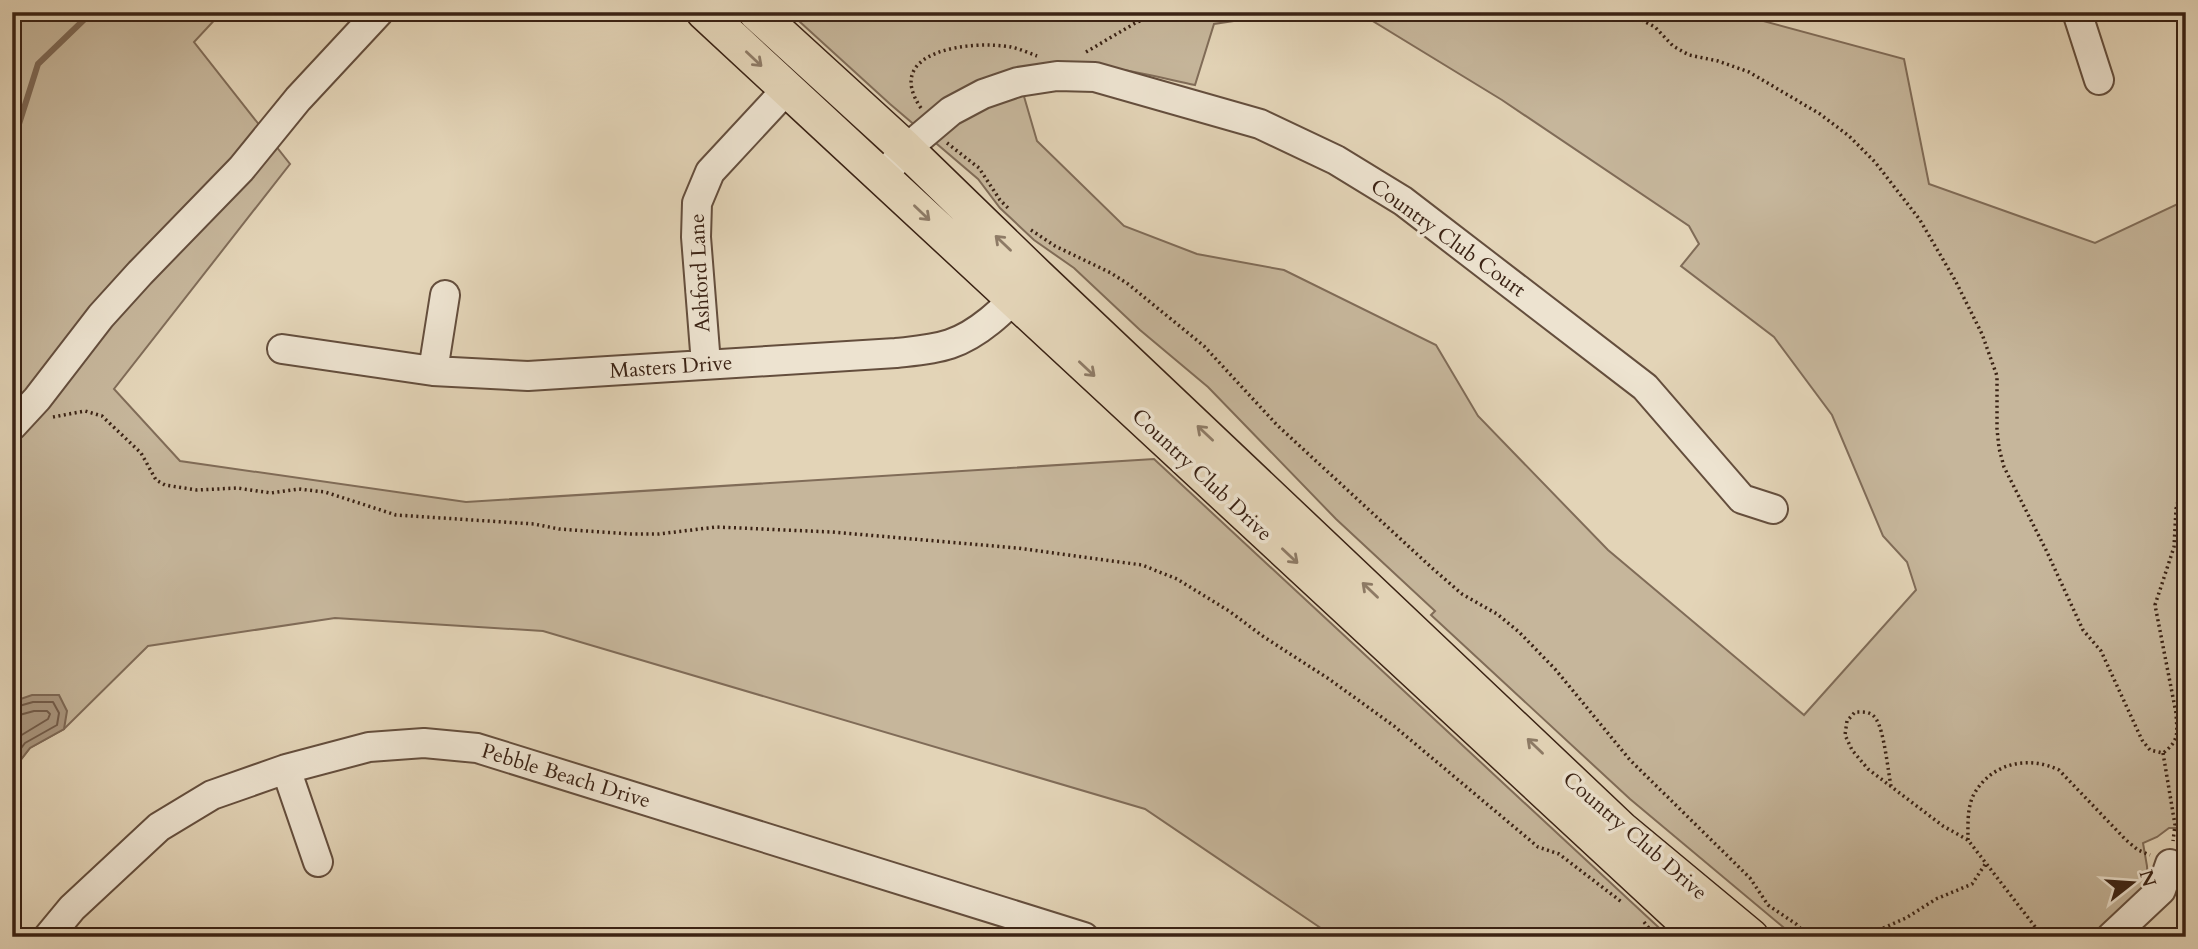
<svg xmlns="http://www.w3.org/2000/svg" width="2198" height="949" font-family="Cardo,serif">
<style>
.green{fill:#c6b69b;stroke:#806c58;stroke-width:2}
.water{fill:#aa9780;stroke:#7d6855;stroke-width:2}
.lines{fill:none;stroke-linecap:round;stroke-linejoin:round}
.shore{stroke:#725c4a;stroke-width:2}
.stream{stroke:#7d6855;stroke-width:6}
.minor-casing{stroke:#644e3d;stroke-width:32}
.major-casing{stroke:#3a2214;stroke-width:38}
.path{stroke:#3a2214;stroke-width:3.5;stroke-dasharray:2 3.5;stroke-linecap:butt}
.minor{stroke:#ede3d0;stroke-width:28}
.major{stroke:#e3d4b7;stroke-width:35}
.oneway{stroke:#8e7b66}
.labels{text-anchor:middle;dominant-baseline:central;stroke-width:7;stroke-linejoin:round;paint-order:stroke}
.street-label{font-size:21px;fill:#3a2214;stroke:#ede3d0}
</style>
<rect width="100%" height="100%" fill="#e3d4b7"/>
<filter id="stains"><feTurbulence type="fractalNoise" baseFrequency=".00286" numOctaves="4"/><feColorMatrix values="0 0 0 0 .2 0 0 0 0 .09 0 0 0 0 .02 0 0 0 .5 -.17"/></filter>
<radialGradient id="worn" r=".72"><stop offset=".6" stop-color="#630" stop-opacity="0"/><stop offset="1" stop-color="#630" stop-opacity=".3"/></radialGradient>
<path class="green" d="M 12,12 L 222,12 L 194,42 L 290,164 L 114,389 L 180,461 L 466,502 L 1154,459 L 1669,937 L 1334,937 L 1145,809 L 543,631 L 335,618 L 148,646 L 64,729 L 30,748 L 12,771 Z
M 789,12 L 1294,12 L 1214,24 L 1195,85 C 1130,71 1083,57 1016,69 L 1037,141 L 1124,226 L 1197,254 L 1284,270 L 1436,345 L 1478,416 L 1608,550 L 1804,715 L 1916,590 L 1907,562 L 1883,536 L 1832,415 L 1774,337 L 1681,266 L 1699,244 L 1689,226 L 1502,100 L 1358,12 L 1730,12 L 1904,59 L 1929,184 L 2095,243 L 2186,200 L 2186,842 L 2181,836 L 2180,828 L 2169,828 L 2157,837 L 2143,843 L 2147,866 L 2148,889 L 2097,937 L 1795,937 L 1630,799 L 1431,615 L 1435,611 L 1336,519 L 1208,387 L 1140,330 L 1074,268 L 1034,240 L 1000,208 L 978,179 L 890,104 Z"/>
<path class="water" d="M 32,695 L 59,695 L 67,711 L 64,729 L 30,748 L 12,771 L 12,702 Z"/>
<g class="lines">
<path class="shore" d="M 12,708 L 33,702 L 53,702 L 59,713 L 57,725 L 25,743 L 12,760
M 12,717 L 34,711 L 47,711 L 50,714 L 48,719 L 20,736 L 12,745"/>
<path class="stream" d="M 12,146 L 38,64 L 92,12"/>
<defs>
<path id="minor" d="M 2077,12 L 2099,80
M 883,176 L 906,149 L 951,111 L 983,94 L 1018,82 L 1057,76 L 1095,77 L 1260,124 L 1336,160 L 1403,201 L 1645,387 L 1742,499 L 1773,509
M 282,349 L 433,371 L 528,376 L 896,353 C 914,351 932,350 950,344 C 980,334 1005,308 1028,285
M 706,364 L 696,237 L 697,203 L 710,172 L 787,89
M 433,371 L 445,295
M 12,426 L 37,399 L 101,316 L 140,273 L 241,169 L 298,99 L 379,12
M 286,769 L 318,862
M 48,937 L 72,908 L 159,827 L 212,795 L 286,769 L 369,747 L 424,743 L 477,748 L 1084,937
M 2111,937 L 2161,890 L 2170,864"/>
<path id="major" d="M 704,12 L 1702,937
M 756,12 L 906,149 L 1037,276 L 1621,829 L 1751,937"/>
</defs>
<use href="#minor" class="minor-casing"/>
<use href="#major" class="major-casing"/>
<path class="path" d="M 1627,12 L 1655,27 L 1673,46 L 1689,55 L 1718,61 L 1749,72 L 1820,114 L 1849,136 L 1875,162 L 1920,220 L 1955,280 L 1982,334 L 1997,376 L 1997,429 L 1999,448 L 2004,467 L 2046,550 L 2083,630 L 2101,651 L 2142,740 L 2150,750 L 2163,753 C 2180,740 2177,733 2176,713 L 2155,605 L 2174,547 L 2176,509 L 2183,482 L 2186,452
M 1086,52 L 1137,22 L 1163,15 L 1228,12
M 921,108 C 881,50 972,40 1011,47 C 1020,49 1029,53 1037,56
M 947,143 L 979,168 L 1000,200 L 1010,210
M 1031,230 L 1055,246 L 1111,273 L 1128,284 L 1204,346 L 1277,425 L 1432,568 L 1462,594 L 1497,614 L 1519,632 L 1555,669 L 1630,760 L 1750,878 L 1768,905 L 1796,924 L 1809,937
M 53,417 L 85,411 L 102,416 L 141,453 L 156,480 L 165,485 L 197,490 L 237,488 L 271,493 L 299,489 L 325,492 L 396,515 L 534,524 L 559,529 L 630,534 L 659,534 L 716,527 L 832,532 L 1017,548 L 1142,565 L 1177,579 L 1229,611 L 1264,637 L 1329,679 L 1394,726 L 1538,847 L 1559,854 L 1623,903
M 2163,753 L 2175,825 L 2173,841
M 1891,786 C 1888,771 1884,730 1876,719 C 1871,711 1863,712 1855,712 L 1847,721 L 1845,735 L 1852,750 L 1868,769 L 1943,826 L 1968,840 L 2043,937
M 1968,840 C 1968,826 1967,809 1973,796 C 1990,763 2028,755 2059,770 L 2126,840 L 2138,850 L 2150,855
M 1644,922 L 1656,937
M 1863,937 L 1906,918 L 1936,899 L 1972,884 L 1986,863"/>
<use href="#minor" class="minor"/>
<use href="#major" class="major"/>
</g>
<defs><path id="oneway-shaft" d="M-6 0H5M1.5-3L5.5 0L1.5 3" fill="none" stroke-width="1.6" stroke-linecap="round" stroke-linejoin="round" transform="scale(1.75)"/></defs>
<g class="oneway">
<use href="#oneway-shaft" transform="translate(754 59) rotate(43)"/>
<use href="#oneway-shaft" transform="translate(922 213) rotate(44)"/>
<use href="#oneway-shaft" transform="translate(1003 243) rotate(-136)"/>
<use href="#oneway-shaft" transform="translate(1087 369) rotate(43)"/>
<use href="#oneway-shaft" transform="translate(1205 433) rotate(-137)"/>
<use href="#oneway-shaft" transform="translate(1290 556) rotate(43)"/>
<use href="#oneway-shaft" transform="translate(1370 590) rotate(-136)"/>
<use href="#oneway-shaft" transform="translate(1535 746) rotate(-136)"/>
</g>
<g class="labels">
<g class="street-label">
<text transform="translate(1448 238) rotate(36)">Country Club Court</text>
<text transform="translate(700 273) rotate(-93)">Ashford Lane</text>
<text transform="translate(671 367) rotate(-4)">Masters Drive</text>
<text transform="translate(1202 475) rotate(43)">Country Club Drive</text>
<text transform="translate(566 776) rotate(17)">Pebble Beach Drive</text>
<text transform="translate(1635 836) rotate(41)">Country Club Drive</text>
</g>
</g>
<rect width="2198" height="949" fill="none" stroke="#e3d4b7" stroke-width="42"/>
<rect x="14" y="14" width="2170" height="921" fill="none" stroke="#3a2214" stroke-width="3.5"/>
<rect x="21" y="21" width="2156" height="907" fill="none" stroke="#3a2214" stroke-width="2"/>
<g transform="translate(2132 883) rotate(73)" stroke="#ede3d0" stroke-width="5" paint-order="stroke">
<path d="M0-5L12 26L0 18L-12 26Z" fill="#3a2214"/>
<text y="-10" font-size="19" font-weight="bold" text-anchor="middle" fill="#3a2214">N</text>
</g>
<rect width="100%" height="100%" filter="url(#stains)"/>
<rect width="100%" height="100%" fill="url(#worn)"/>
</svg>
